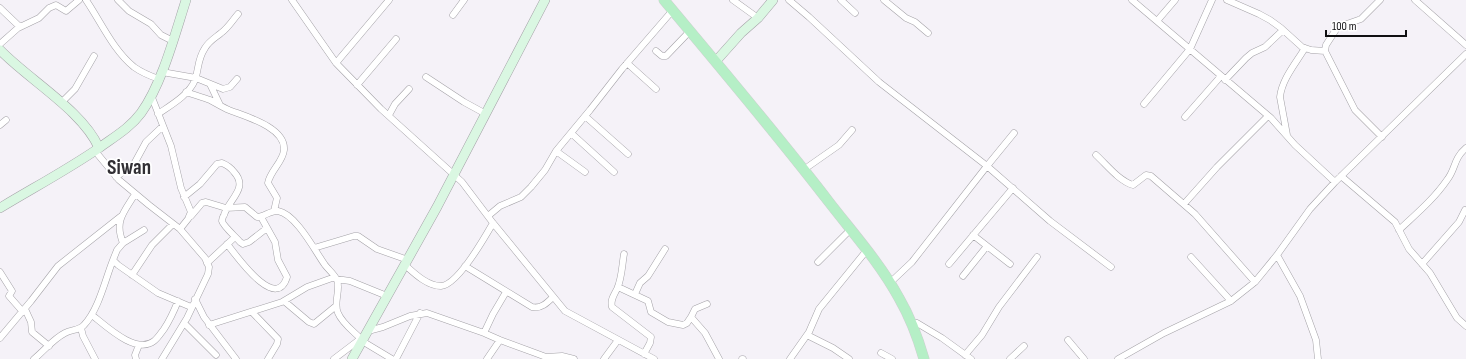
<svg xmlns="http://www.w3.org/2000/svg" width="1466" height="359" font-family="'Sofia Sans Condensed',sans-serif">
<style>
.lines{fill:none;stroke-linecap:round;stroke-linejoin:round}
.street-casing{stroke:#a4a2a7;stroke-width:7}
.secondary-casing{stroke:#a4a2a7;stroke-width:10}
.primary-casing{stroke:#cfcfd0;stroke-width:11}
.street{stroke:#fff;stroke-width:6}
.secondary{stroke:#daf7e2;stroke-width:9}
.primary{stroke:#b5efc6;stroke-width:10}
.labels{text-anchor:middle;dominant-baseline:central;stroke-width:3.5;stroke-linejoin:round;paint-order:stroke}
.town-label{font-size:21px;font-weight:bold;fill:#312f34;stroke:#fff}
</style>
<rect width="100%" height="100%" fill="#f5f2f8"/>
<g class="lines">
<defs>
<path id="street" d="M 86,0 C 101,22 113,50 134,67 C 141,72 150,76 159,79
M 118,0 L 129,11 L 151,24 L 161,35 L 173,41
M 292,0 L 336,63 L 381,109 L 462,182 L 493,223 L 565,311 L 654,359
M 733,0 L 758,18
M 789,0 L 809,17 L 879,82 L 987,166 L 1050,221 L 1111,267
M 841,0 L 855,13
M 884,0 L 906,18 L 915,22 L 928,33
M 1132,0 L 1271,118 L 1295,145 L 1335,182
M 1227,0 L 1259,14 L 1270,20 L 1281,28 L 1302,47 L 1311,50 L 1325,51
M 1380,0 L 1361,19 L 1341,26 L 1337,28 L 1326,45 L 1325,51 L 1355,110 L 1382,137
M 1415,0 L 1466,45
M 0,8 L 20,27
M 453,15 L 464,0
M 1157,21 L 1175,0
M 0,44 L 18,28 L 39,18 L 49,8 L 56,5 L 66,11 L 79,0
M 656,51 L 662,56 L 666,56 L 690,31
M 336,63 L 389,0
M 627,63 L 656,89
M 162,72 L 196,78 L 223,89 L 230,87 L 237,79
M 426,77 L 464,102 L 486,114
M 1225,80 L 1246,58 L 1252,53 L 1265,47 L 1283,30
M 210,84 L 220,105
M 357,85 L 396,39
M 186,92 C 194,95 202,97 210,100 C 216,103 222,107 229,110 C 244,116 286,127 284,150 C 283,162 270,171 268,183 L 277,198 L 274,211
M 151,95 L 171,146 L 181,188 L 191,212 L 188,219 L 180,229
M 61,103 L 75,89 L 94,56
M 1144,104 L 1190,49 L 1212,0
M 158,114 C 171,105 189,95 195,80 C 199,69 197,60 205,48 C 209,41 215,38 221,33 C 228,28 232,21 238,14
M 389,115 L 395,104 L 409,89
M 585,116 L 628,154
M 1185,117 L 1221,76
M 0,125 L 6,120
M 571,133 L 614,172
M 1287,135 L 1280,97 C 1282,79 1296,63 1305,48
M 95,151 L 119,180 L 149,205 L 180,229 L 205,258 L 209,267 L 208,274 L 187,318 L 162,359
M 556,151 L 585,172
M 1096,155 C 1107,165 1119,181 1133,185 L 1146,175 L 1151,176 L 1195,214 L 1255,282
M 809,166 L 839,145 L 852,130
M 1341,176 L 1395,222 L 1409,249 L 1430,273 L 1457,318 L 1466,326
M 116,177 L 134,164 L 146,142 L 163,126
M 135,194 C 124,212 114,221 123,243 L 144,230
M 184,197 L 200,184 L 217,164 L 222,163 C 227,165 231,168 234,172 C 249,188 229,199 224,215 C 223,216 222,220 222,221 C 223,226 237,238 240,242 L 243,244 L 249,242 L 267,228
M 1184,204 L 1217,167 L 1268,116
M 191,216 L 202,203 L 206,202 L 226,208 L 245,207 L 257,217 C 264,217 271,210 278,211 C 296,214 315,251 325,265 C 329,270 334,274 337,280 C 341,290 333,303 338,313 C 342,323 353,331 360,338
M 488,216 L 500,206 L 521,197 L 531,187 L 545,170 L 556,151 L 590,110 L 622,69 L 673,10
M 1399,230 C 1416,214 1434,199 1447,180 C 1456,169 1453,159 1466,148
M 973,235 L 1010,264
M 123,243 L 117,250 L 113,260 L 118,265 L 158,293 L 191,307
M 227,244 C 236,255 276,313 287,277 L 278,260 L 275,242 L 261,217
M 314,248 L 354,236 L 358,236 L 377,249 L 408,260
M 624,254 C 622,265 622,278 617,289 C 614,295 610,300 612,307 L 651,337 L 650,343 L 644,354
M 1277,255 L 1300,296 L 1316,340 L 1318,359
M 1191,257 L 1231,301
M 818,262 L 850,230
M 207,263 L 235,237
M 949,264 L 1013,188
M 1422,264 L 1459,222 L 1465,210
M 405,265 C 414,273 427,286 441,286 C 458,285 485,237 493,223
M 465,266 L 532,307 C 541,309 547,303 553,297
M 0,272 L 12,291 L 9,296 L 23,312
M 132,275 L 152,245 L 173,224
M 963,276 L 987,246
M 336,279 L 350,281 L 387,296
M 894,279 L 912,262 L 987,166 L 1014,133
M 618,287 L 648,301 L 651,312 L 668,322 L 683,325 L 687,323 L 691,317
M 635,294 L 640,283 L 648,276 L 665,249
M 195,299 L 204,317 L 236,359
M 284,301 L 309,322 L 314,324 L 336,306
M 707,304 L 695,309 L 691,317 L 705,333 L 719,359
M 25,309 L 31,322 L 32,332 L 49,346
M 252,312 L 278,339 L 277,344 L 268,359
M 92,315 C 106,326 136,355 154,341 C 158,338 161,333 164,329 C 170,320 174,311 178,301
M 184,323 L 216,355
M 917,323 L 942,338 L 971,359
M 209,325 L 282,302 L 307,287 L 335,277
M 81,328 L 83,336 L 95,359
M 368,331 L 383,327 L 410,316 L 427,313 L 484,333 L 500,340 L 538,354 L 546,357 L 562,356 L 574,359
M 484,333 L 493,314 L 506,292
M 807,335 L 833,348 L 849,359
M 0,338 L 31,301 L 58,266 L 120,217
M 1068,340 L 1084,359
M 362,341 L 392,359
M 881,353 L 892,359
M 965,355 L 982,335 L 999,307 L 1037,257
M 34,359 C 44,351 53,339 65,333 C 71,329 79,331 84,325 C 99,309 105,280 113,260
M 136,359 L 135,355 L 139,345
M 334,359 L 363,337
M 396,359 L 420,313
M 487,359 L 500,340
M 604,359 L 618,340
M 742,359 L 743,359
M 790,359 L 809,332 L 819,309 L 867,250
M 1010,359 L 1024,346
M 1118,359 L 1164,333 L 1231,301 L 1255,282 L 1277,255 L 1310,209 L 1335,182 L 1466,54"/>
<path id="secondary" d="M 0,50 C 29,80 83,111 99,148
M 716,61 L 741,33 L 758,18 L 773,0
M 0,208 C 33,188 67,170 99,148 C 114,137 130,128 141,113 C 162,84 175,34 186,0
M 352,359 L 437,207 L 545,0"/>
<path id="primary" d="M 664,0 C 720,67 776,133 829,202 C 853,233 880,263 899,298 C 910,317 918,338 924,359"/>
</defs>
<use href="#street" class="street-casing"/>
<use href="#secondary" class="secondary-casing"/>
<use href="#primary" class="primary-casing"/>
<use href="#street" class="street"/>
<use href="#secondary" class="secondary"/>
<use href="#primary" class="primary"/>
</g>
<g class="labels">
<g class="town-label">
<text x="129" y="167">Siwan</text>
</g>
</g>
<path d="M1326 30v6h80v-6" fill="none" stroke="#101012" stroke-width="2"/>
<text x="1332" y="30" font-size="12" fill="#101012" stroke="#ffffff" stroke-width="3" paint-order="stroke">100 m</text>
</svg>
